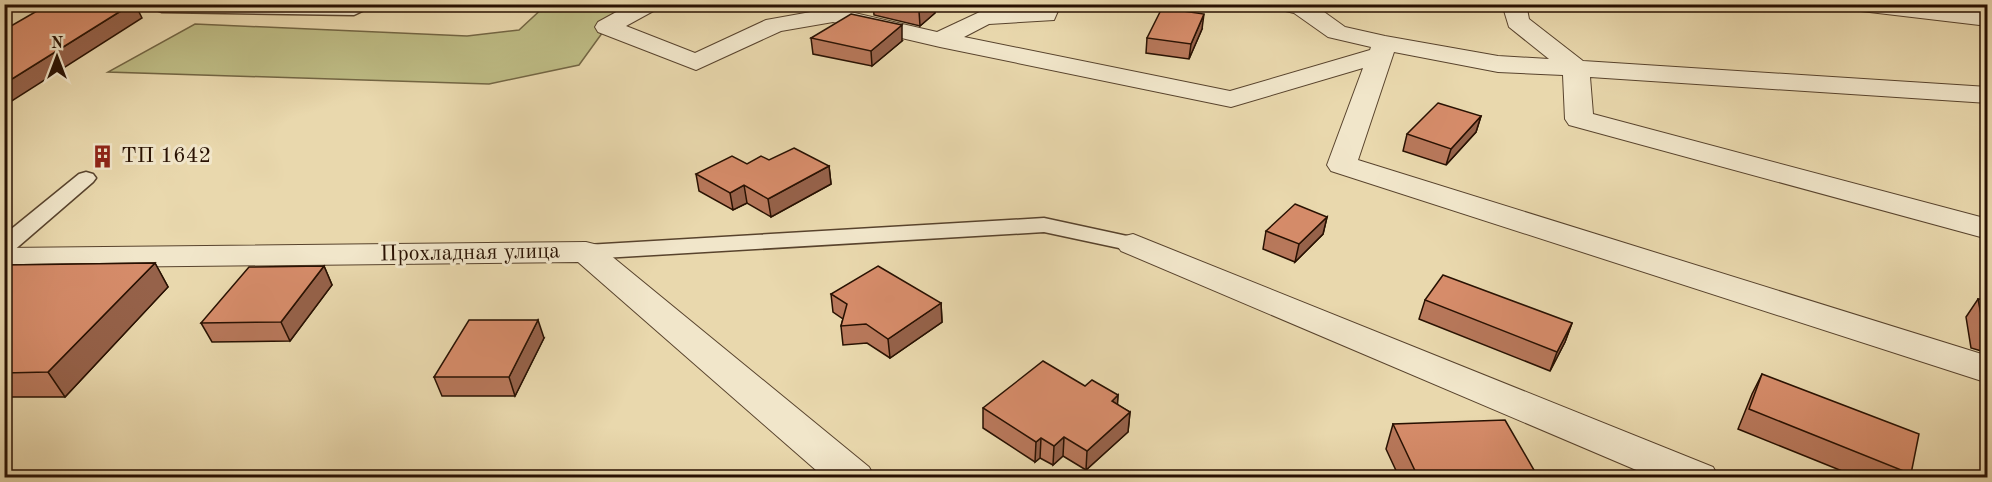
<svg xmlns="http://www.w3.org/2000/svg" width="1992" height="482" font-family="'Old Standard TT',serif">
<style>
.green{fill:#bebc85;stroke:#736644;stroke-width:1.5}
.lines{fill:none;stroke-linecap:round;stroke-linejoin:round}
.service-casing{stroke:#58432d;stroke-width:3}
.minor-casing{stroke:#58432d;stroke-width:2}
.tertiary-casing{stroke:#58432d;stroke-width:2}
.service{fill:#f1e6ca;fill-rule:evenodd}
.minor{fill:#f1e6ca;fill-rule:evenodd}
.tertiary{fill:#f1e6ca;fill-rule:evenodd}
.wall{fill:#b8785b;stroke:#281102;stroke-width:1.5}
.shaded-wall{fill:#96624a;stroke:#281102;stroke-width:1.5}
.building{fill:#d68c6a;stroke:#281102;stroke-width:1.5}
.labels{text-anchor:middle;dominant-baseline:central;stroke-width:6;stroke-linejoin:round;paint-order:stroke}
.poi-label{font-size:22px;fill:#281102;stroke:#f1e6ca;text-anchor:start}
.street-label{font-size:22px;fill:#281102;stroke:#f1e6ca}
</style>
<rect width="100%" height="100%" fill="#e9d8ad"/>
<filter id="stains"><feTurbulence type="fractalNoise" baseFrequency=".00333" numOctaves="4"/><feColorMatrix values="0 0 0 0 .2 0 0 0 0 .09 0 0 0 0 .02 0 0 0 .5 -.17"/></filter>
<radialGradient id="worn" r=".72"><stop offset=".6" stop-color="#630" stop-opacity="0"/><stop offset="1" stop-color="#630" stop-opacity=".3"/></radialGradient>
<path class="green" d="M 546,5 L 627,5 L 613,18 L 579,65 L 489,84 L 108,72 L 195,24 L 467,36 L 519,30 Z"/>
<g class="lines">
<defs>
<path id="service" d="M 141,4 L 352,5 L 377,4 L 354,15 L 162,12 Z
M 86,172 L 93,174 L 96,178 L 93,182 L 12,252 L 4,254 L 4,235 L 79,174 Z
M 1044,218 L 1141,239 L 1144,244 L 1141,249 L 1133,251 L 1044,232 L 586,259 L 578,257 L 575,252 L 578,247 L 586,245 Z"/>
<path id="minor" d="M 631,4 L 660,4 L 657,9 L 626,26 L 695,53 L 766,20 L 833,8 L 937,32 L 984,10 L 1061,4 L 1054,20 L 989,24 L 964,37 L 1230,91 L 1370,50 L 1371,47 L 1328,37 L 1294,13 L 1277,9 L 1274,4 L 1313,4 L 1345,27 L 1385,36 L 1498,56 L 1549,59 L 1509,27 L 1502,4 L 1526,4 L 1529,19 L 1583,61 L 1988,87 L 1988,103 L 1590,77 L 1593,114 L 1988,219 L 1988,239 L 1569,125 L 1565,119 L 1563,75 L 1498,72 L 1394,52 L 1358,160 L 1988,356 L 1988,383 L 1331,171 L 1327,165 L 1363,68 L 1231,107 L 940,47 L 833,22 L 781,31 L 696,70 L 598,32 L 595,27 L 598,22 Z
M 1133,234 L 1713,467 L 1719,478 L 1655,478 L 1121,251 L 1116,244 L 1121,237 Z
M 586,242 L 598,245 L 869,467 L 875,478 L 825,478 L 578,262 L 4,268 L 4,248 Z"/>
<path id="tertiary" d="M 1850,4 L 1925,4 L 1988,12 L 1988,26 L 1861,11 L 1853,9 Z"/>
</defs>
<use href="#service" class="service-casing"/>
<use href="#minor" class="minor-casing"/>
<use href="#tertiary" class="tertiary-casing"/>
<use href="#service" class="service"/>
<use href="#minor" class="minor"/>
<use href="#tertiary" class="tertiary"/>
</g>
<path class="wall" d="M 873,4 L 935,4 L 935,13 L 920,26 L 874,15 Z
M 1202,29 L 1189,59 L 1146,53 L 1147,38 Z
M 811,38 L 902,41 L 872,66 L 813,54 Z
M 1481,116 L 1476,132 L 1446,165 L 1403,151 L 1407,134 Z
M 769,160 L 829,166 L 831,184 L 771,217 L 747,203 L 733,210 L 699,191 L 696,174 Z
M 1327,217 L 1323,234 L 1295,262 L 1263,249 L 1266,231 Z
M 155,263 L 168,287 L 65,397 L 4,397 L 4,265 Z
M 324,266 L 332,285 L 290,341 L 212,342 L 201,323 Z
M 831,294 L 941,303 L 942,322 L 890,358 L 867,343 L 843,345 L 841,326 L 843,319 L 833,312 Z
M 1978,299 L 1988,301 L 1988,353 L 1971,348 L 1966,317 Z
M 1425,300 L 1572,323 L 1565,342 L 1550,371 L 1419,319 Z
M 544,338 L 515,396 L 442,396 L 434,377 Z
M 1762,374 L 1911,474 L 1908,477 L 1857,477 L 1738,429 L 1752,394 Z
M 1085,386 L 1118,395 L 1117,405 L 1130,412 L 1128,432 L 1086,470 L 1063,456 L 1053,465 L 1040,458 L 1035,462 L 983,428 L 983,408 Z
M 1393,424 L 1538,477 L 1399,477 L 1386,449 Z"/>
<path class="shaded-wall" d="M 132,4 L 135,4 L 142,18 L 4,106 L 4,84 Z
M 927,4 L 935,4 L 935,13 L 920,26 L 919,11 Z
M 1204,14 L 1202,29 L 1189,59 L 1191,44 Z
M 902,25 L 902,41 L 872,66 L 871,51 Z
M 1481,116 L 1476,132 L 1446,165 L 1451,149 Z
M 829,166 L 831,184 L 771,217 L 768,199 Z
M 744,185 L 747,203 L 733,210 L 730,193 Z
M 1327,217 L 1323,234 L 1295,262 L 1299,244 Z
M 155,263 L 168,287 L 65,397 L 48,372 Z
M 324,266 L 332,285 L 290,341 L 281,322 Z
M 941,303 L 942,322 L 890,358 L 888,339 Z
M 538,320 L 544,338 L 515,396 L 509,377 Z
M 1572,323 L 1565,342 L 1550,371 L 1557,352 Z
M 1118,395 L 1117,415 L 1112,401 Z
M 1130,412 L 1128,432 L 1086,470 L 1087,451 Z
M 1064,437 L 1063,456 L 1053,465 L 1054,446 Z
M 1041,438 L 1040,458 L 1035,462 L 1036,442 Z"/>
<path class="building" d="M 49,4 L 132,4 L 4,84 L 4,30 Z
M 891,4 L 927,4 L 919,11 Z
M 1162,8 L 1204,14 L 1191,44 L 1147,38 Z
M 851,14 L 902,25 L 871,51 L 811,38 Z
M 1438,103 L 1481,116 L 1451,149 L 1407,134 Z
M 794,148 L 829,166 L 768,199 L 744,185 L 730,193 L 696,174 L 732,156 L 747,164 L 761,156 L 769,160 Z
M 1295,204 L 1327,217 L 1299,244 L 1266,231 Z
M 155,263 L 48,372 L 4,373 L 4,265 Z
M 324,266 L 281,322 L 201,323 L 249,267 Z
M 878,266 L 941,303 L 888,339 L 866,324 L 841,326 L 847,304 L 831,294 Z
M 1443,275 L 1572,323 L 1557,352 L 1425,300 Z
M 1978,299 L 1988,301 L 1988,331 L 1984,330 Z
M 469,320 L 538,320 L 509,377 L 434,377 Z
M 1043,361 L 1085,386 L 1092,380 L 1118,395 L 1112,401 L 1130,412 L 1087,451 L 1064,437 L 1054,446 L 1041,438 L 1036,442 L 983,408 Z
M 1762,374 L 1919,434 L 1911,474 L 1749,409 Z
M 1505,420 L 1538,477 L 1418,477 L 1393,424 Z"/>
<defs>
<symbol id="building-bare" viewBox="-9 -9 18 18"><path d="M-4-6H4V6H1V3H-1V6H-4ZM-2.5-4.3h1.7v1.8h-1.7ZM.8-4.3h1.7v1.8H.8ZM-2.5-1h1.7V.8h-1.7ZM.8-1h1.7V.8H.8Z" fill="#8f2418" stroke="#f1e6ca" stroke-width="2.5" paint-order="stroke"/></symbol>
</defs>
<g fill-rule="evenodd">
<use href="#building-bare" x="86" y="140" width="33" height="33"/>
</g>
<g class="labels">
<g class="poi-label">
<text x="121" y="156">ТП 1642</text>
</g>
<g class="street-label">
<text transform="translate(470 253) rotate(-1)">Прохладная улица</text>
</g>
</g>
<rect width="1992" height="482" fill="none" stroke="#e9d8ad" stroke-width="24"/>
<rect x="6" y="6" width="1980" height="470" fill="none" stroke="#281102" stroke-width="3"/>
<rect x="12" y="12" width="1968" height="458" fill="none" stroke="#281102" stroke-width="1.5"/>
<g transform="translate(57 57)" stroke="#f1e6ca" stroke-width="4.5" paint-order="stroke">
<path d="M0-4.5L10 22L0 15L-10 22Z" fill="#281102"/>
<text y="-9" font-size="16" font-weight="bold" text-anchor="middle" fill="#281102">N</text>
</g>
<rect width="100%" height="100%" filter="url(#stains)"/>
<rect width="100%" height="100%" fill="url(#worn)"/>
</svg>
